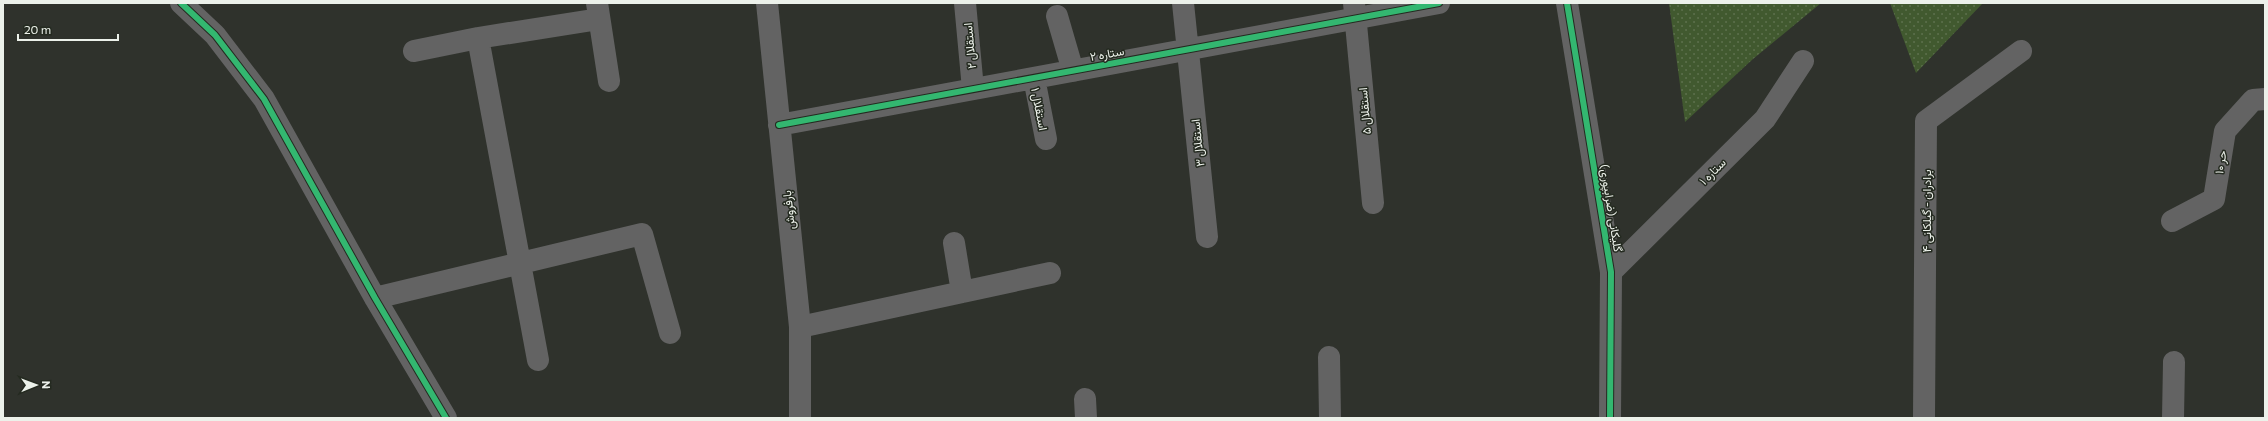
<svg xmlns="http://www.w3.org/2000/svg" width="2268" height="421" font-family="Commissioner,Vazirmatn,sans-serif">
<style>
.park{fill:url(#park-dots)}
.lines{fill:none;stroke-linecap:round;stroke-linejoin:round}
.minor{stroke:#636363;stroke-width:22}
.cycleway-casing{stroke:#242a20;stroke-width:8}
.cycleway{stroke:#33b770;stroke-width:6}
.labels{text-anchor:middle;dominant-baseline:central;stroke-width:3;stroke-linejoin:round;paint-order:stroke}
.street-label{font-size:12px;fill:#ecf1ea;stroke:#242a20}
</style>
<defs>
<pattern id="park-dots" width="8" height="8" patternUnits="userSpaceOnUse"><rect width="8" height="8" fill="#41592f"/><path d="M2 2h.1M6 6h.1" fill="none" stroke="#5d714d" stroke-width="1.8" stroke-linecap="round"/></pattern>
</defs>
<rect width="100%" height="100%" fill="#2f322c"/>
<path class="park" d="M 1669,3 L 1821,3 L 1753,59 L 1685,122 Z
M 1890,3 L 1983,3 L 1916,73 Z"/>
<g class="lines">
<path class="minor" d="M 181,3 L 215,35 L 264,99 L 375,298 L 446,418
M 597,3 L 609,81
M 767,3 L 800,327 L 800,418
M 965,3 L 973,89
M 1183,3 L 1207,237
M 1354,3 L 1373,203
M 1567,3 L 1611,272 L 1610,418
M 1057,16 L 1073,71
M 478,38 L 538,360
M 414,51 L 478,38 L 599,19
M 1034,78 L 1046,139
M 779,125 L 1439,3
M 2172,221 L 2214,199 L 2225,131 L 2253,100 L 2265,99
M 954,243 L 962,292
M 1611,272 L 1765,119 L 1803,61
M 375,298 L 642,234 L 670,333
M 800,327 L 1050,273
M 1329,357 L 1330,418
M 1085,399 L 1086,418
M 1924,418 L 1926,121 L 2021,51
M 2173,418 L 2174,362"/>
<defs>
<path id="cycleway" d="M 181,3 L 215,35 L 264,99 L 375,298 L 446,418
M 1567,3 L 1611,272 L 1610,418
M 779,125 L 1439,3"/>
</defs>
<use href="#cycleway" class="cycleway-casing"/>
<use href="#cycleway" class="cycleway"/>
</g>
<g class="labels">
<g class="street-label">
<text transform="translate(969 46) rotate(-95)">استقلال ۲</text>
<text transform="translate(1107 53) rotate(-10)">ستاره ۲</text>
<text transform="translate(1040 109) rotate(79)">استقلال ۱</text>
<text transform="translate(1364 111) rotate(-95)">استقلال ۵</text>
<text transform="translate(1197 143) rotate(-96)">استقلال ۳</text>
<text transform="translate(2220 162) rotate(-81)">حر ۱۰</text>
<text transform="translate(1712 171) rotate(-45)">ستاره ۱</text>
<text transform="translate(1612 208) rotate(81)">گلیکانی (ضرابپوری)</text>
<text transform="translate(788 210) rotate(-96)">بارفروش</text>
<text transform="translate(1926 211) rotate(-90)">برادران - گیلکانی ۴</text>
</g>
</g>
<rect width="2268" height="421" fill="none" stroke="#ecf1ea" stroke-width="8"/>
<g transform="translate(36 385) rotate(89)" stroke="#242a20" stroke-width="3" paint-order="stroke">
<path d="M0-3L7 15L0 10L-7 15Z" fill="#ecf1ea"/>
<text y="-6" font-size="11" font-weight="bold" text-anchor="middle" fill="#ecf1ea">N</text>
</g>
<path d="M18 34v6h100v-6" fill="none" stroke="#ecf1ea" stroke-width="2"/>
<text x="24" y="34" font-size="12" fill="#ecf1ea" stroke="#242a20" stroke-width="3" paint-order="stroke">20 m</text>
</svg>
